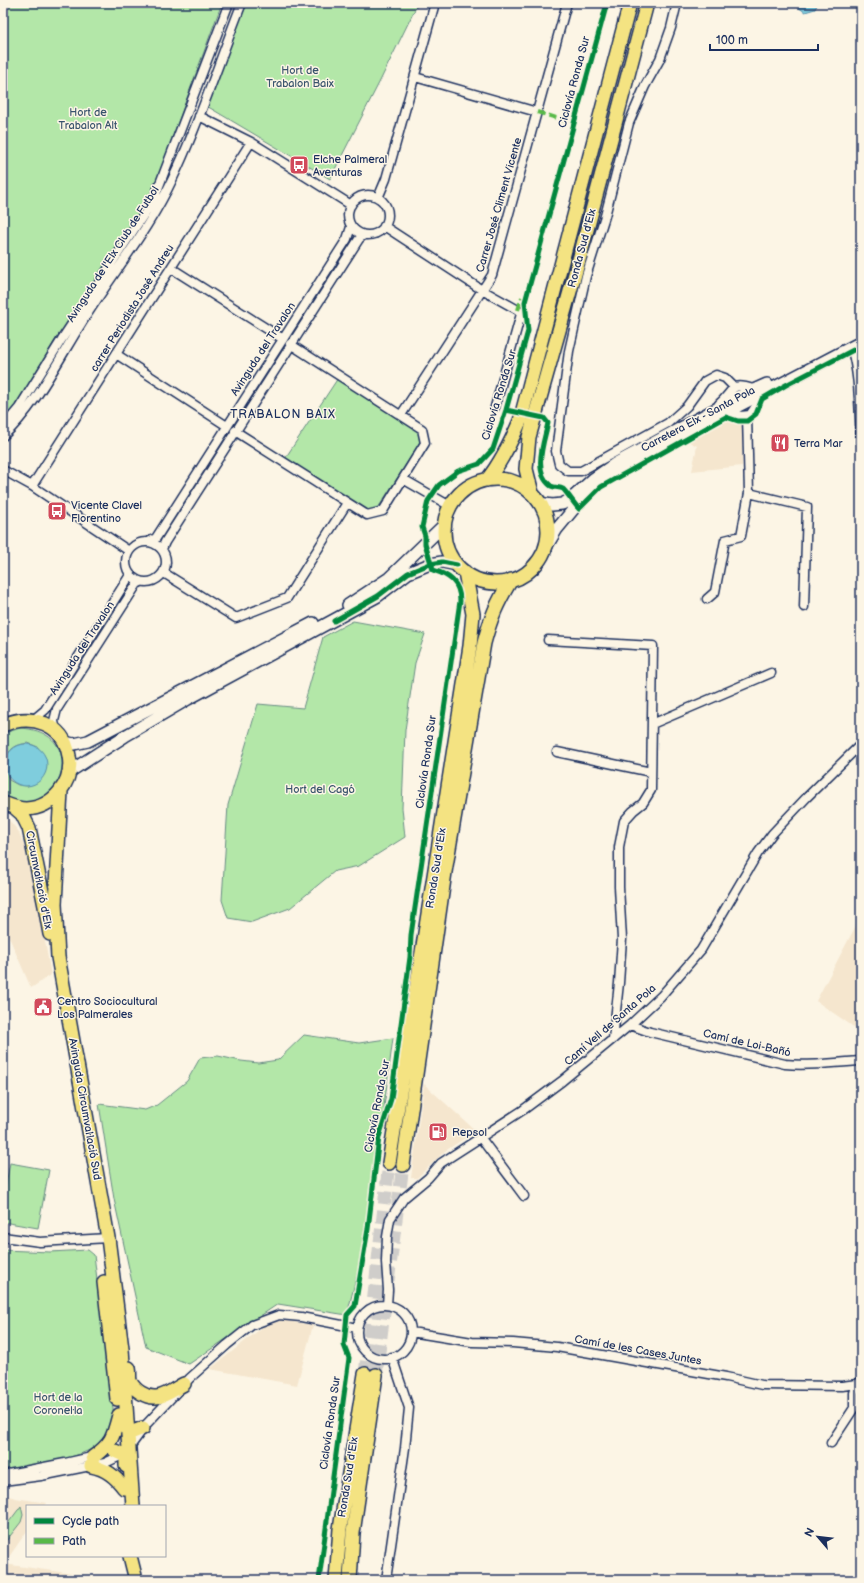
<svg xmlns="http://www.w3.org/2000/svg" width="864" height="1583" font-family="'Balsamiq Sans',sans-serif">
<style>
.built{fill:#f5e6ce}
.green{fill:#b3e7a8;stroke:#678b83;fill-rule:evenodd}
.water{fill:#7fcddd;stroke:#578eaa}
.lines{fill:none;stroke-linecap:round;stroke-linejoin:round}
.trunk-tunnel{stroke:#cfcdca;stroke-width:13;stroke-dasharray:13 6;stroke-linecap:butt}
.minor-casing{stroke:#1b2f5e;stroke-width:11}
.secondary-casing{stroke:#1b2f5e;stroke-width:14}
.primary-casing{stroke:#1b2f5e;stroke-width:16}
.trunk-casing{stroke:#1b2f5e;stroke-width:16}
.minor{stroke:#fcf5e5;stroke-width:8}
.secondary{stroke:#fcf5e5;stroke-width:11}
.primary{stroke:#f4e382;stroke-width:13}
.trunk{stroke:#f4e382;stroke-width:13}
.quiet{stroke:#58b947;stroke-width:4;stroke-dasharray:8 4;stroke-linecap:butt}
.cycleway-casing{stroke:#fcf5e5;stroke-width:8}
.cycleway{stroke:#00873e;stroke-width:5}
.labels{text-anchor:middle;dominant-baseline:central;stroke-width:3;stroke-linejoin:round;paint-order:stroke}
.park-label{font-size:11px;fill:#39546d;stroke:#fcf5e5}
.street-label{font-size:11px;fill:#1b2f5e;stroke:#fcf5e5}
.poi-label{font-size:11px;fill:#1b2f5e;stroke:#fcf5e5;text-anchor:start}
.neighbourhood-label{font-size:12px;letter-spacing:1px;fill:#1b2f5e;stroke:#fcf5e5}
</style>
<rect width="100%" height="100%" fill="#fcf5e5"/>
<filter id="ink" filterUnits="userSpaceOnUse"><feTurbulence type="fractalNoise" baseFrequency=".025" numOctaves="2"/><feDisplacementMap in="SourceGraphic" scale="8" xChannelSelector="R" yChannelSelector="G"/><feConvolveMatrix kernelMatrix="1 2 1 2 8 2 1 2 1" color-interpolation-filters="sRGB"/></filter>
<g filter="url(#ink)">
<path class="built" d="M 729,420 L 743,424 L 742,466 L 692,471 L 697,446 L 689,442 Z
M 3,817 L 9,820 L 19,832 L 25,848 L 39,908 L 51,975 L 31,988 L 3,923 Z
M 860,918 L 861,919 L 861,1032 L 816,1001 Z
M 424,1084 L 476,1131 L 445,1151 L 417,1178 L 411,1178 Z
M 281,1320 L 313,1325 L 297,1385 L 210,1369 L 263,1327 Z
M 3,1494 L 15,1498 L 47,1503 L 45,1506 L 27,1506 L 27,1531 L 4,1564 L 115,1580 L 3,1580 Z"/>
<path class="green" d="M 3,3 L 222,3 L 150,198 L 57,337 L 17,404 L 3,419 Z
M 245,3 L 418,3 L 380,81 L 330,179 L 205,105 Z
M 338,378 L 417,429 C 420,435 421,439 419,444 L 380,505 L 374,510 L 365,510 L 284,460 Z
M 353,621 L 425,634 L 415,663 L 405,730 L 402,808 L 405,837 L 359,866 L 335,871 L 290,908 L 252,922 L 228,918 L 222,900 L 228,805 L 258,704 L 303,708 L 323,637 Z
M 20,728 C 96,732 56,830 3,794 L 3,736 L 8,732 ZM 28,743 L 38,747 L 28,786 L 18,785 L 9,780 L 4,760 C 11,748 14,745 28,743 Z
M 304,1035 L 359,1043 L 393,1038 L 368,1229 L 347,1315 L 278,1304 L 189,1364 L 146,1347 L 114,1199 L 99,1104 L 145,1110 L 157,1105 L 187,1081 L 200,1058 L 218,1056 L 241,1061 L 258,1063 L 278,1060 Z
M 10,1163 L 49,1170 L 38,1228 L 3,1222 L 3,1200 Z
M 3,1250 L 50,1252 L 88,1250 L 94,1255 L 114,1416 C 112,1422 110,1430 107,1436 C 96,1458 27,1466 3,1471 Z
M 21,1506 L 23,1515 L 21,1522 L 3,1545 L 3,1530 Z"/>
<path class="water" d="M 792,3 L 818,3 L 815,9 L 805,12 Z
M5 765a21 21 0 1 1 42 0a21 21 0 1 1-42 0Z"/>
<g class="lines">
<path class="trunk-tunnel" d="M 365,1374 L 389,1163
M 376,1375 L 403,1165"/>
<defs>
<path id="minor" d="M 677,3 L 671,28 L 660,59 L 645,86 L 629,123 L 605,216 L 586,276 L 569,351 L 556,451 L 559,464 L 568,471 L 581,471 L 668,423 L 687,406 L 705,381 L 716,375 L 725,378 L 734,387
M 415,77 L 537,112
M 199,116 L 251,142 L 351,205
M348 215a20 20 0 1 1 40 0a20 20 0 1 1-40 0Z
M 378,198 L 386,179 L 435,3
M 384,226 L 482,290 L 518,310 L 521,314 L 495,407
M 171,268 L 283,339
M 851,347 C 860,376 859,410 861,441
M 116,354 L 227,426
M 719,404 C 734,391 730,381 753,389
M 729,411 L 740,416 L 750,415 L 756,406 L 757,396
M 401,415 L 492,275 L 567,3
M 3,427 L 19,408 L 62,339 L 154,199 L 229,3
M 235,431 L 367,515 L 383,511 L 425,443 L 422,429 L 290,344
M 3,436 C 34,409 59,359 81,324 C 111,275 149,230 173,178 C 200,122 219,61 242,3
M 3,470 L 32,486 L 129,551
M 403,479 L 450,506
M 32,486 L 251,142
M 749,493 L 807,507 L 804,607
M 150,541 L 156,538 L 347,239 L 351,227
M126 562a20 20 0 1 1 40 0a20 20 0 1 1-40 0Z
M 162,549 L 165,542 L 359,239 L 364,235
M 164,573 L 236,618 L 287,598 L 347,503
M 707,599 L 715,592 L 725,540 L 741,536 L 749,493 L 747,416
M 548,640 L 653,646 L 651,790 L 643,803 L 633,811 L 624,821 L 619,847 L 619,887 L 622,939 L 619,983 L 613,1039
M 33,720 L 45,710 L 130,575
M 652,724 L 771,673
M 56,731 L 54,721 L 57,709 L 137,584 L 141,582
M 557,752 L 651,772
M 630,1025 L 650,1032 L 785,1064 C 810,1067 836,1062 861,1061
M 480,1137 L 524,1196
M 3,1237 L 40,1242 L 108,1238
M 387,1305 L 388,1290 L 386,1262 L 387,1237 L 390,1219 L 404,1198 L 428,1178 L 441,1163 L 523,1110 L 562,1081 L 630,1025 L 661,996 L 701,950 L 758,853 L 772,834 L 807,797 L 861,744
M357 1332a27 27 0 1 1 54 0a27 27 0 1 1-54 0Z
M 411,1332 L 472,1342 L 513,1343 L 557,1347 L 726,1377 L 762,1385 L 842,1386 L 857,1384 L 861,1381
M 140,1431 L 190,1378 L 227,1345 L 252,1325 L 279,1315 L 301,1317 L 357,1328
M 831,1443 L 854,1408 L 854,1393 L 857,1384
M 3,1475 L 65,1463 L 96,1456
M 3,1481 L 41,1476 L 105,1463 L 118,1457 L 132,1444 L 143,1429
M 386,1580 L 405,1448 L 409,1408 L 392,1357"/>
<path id="secondary" d="M 539,503 L 552,505 L 562,504 L 570,500 L 593,479 L 616,463 L 738,397 L 767,384
M 545,549 L 557,529 L 576,506 L 601,482 L 729,411 L 861,342
M 348,605 L 389,578 L 444,525
M 64,742 L 74,744 L 88,741 L 313,623
M 69,772 L 125,736 L 188,699 L 378,596 L 408,573 L 430,564 L 442,562 L 457,565"/>
<path id="primary" d="M 3,725 C 31,713 64,723 69,756 C 74,782 53,808 26,809 C 18,809 11,806 3,803
M 61,791 L 55,904 L 58,957 L 108,1238 L 122,1349 L 133,1506
M 14,807 L 22,814 L 29,828 L 45,906 L 50,934
M 104,1282 L 117,1399
M 129,1368 C 130,1372 129,1377 130,1381 C 134,1390 146,1398 156,1397 C 165,1397 176,1388 184,1384
M 124,1424 L 125,1428 L 133,1432 L 143,1428
M 115,1451 L 126,1456 L 126,1466
M 93,1457 C 112,1443 113,1438 119,1415
M 91,1466 C 106,1469 115,1476 124,1488
M 130,1556 L 136,1580"/>
<path id="trunk" d="M444 531a52 52 0 1 1 104 0a52 52 0 1 1-104 0Z
M 487,480 C 502,461 511,442 520,421 L 630,3
M 532,493 L 526,469 L 529,437 L 580,256 L 647,3
M 389,1163 L 470,646 L 473,614 L 465,572
M 403,1165 L 445,872 L 484,643 C 491,617 497,603 511,580
M 336,1580 L 340,1529 L 365,1374
M 350,1580 L 353,1533 L 376,1375"/>
</defs>
<use href="#minor" class="minor-casing"/>
<use href="#secondary" class="secondary-casing"/>
<use href="#primary" class="primary-casing"/>
<use href="#trunk" class="trunk-casing"/>
<use href="#minor" class="minor"/>
<use href="#secondary" class="secondary"/>
<use href="#primary" class="primary"/>
<use href="#trunk" class="trunk"/>
<path class="quiet" d="M 537,112 L 570,122
M 518,310 L 522,297"/>
<defs>
<path id="cycleway" d="M 506,410 L 544,418 L 548,423 C 544,442 532,472 551,486 C 555,488 560,487 563,489 C 565,490 576,506 579,509 L 601,487 L 726,417 L 738,421 L 747,421 L 756,414 L 762,399 L 786,385 L 861,346
M 334,621 L 378,596 L 408,573 L 430,564 L 442,562 L 457,565
M 319,1580 L 349,1358 L 344,1345 L 347,1315 L 355,1306 L 368,1229 L 379,1137 L 391,1099 L 410,957 L 411,935 L 460,601 C 460,582 449,575 433,570 L 425,544 L 425,536 L 422,527 L 428,501 L 439,485 L 458,471 L 479,464 L 493,449 L 506,410 L 528,331 L 525,302 L 607,3"/>
</defs>
<use href="#cycleway" class="cycleway-casing"/>
<use href="#cycleway" class="cycleway"/>
</g>
</g>
<defs>
<symbol id="bus-square" viewBox="-11 -11 22 22"><rect x="-9" y="-9" width="18" height="18" rx="4" fill="#d1495b" stroke="#fcf5e5"/><path d="M-5-6H5V4H4V6H2V4H-2V6H-4V4H-5ZM-3.5-4V0h7V-4ZM-3.5 1.2v1.5H-2V1.2ZM2 1.2v1.5H3.5V1.2Z" fill="#fff"/></symbol>
<symbol id="restaurant-square" viewBox="-11 -11 22 22"><rect x="-9" y="-9" width="18" height="18" rx="4" fill="#d1495b" stroke="#fcf5e5"/><path d="M-5-6h1v4h1v-4h1v4h1v-4h1v5L-1.5 .5V6h-2V.5L-5-1ZM5-6V6H3V1.5H1.5Q1.5-4 5-6Z" fill="#fff"/></symbol>
<symbol id="civic-square" viewBox="-11 -11 22 22"><rect x="-9" y="-9" width="18" height="18" rx="4" fill="#d1495b" stroke="#fcf5e5"/><path d="M-.6-6.5H3V-4.5H.6V-3L4-1V1h2V6H-6V1h2V-1L-.6-3ZM-1.2 2.5V6h2.4V2.5Z" fill="#fff"/></symbol>
<symbol id="fuel-square" viewBox="-11 -11 22 22"><rect x="-9" y="-9" width="18" height="18" rx="4" fill="#d1495b" stroke="#fcf5e5"/><path d="M-5.5-6h7V0h2V4h1.3V-2.5L3-4.5l.8-.8L6-3V5H2.5V1h-1V6h-7ZM-4.2-4.7v3.2H.2V-4.7Z" fill="#fff"/></symbol>
</defs>
<g fill-rule="evenodd">
<use href="#bus-square" x="288" y="154" width="22" height="22"/>
<use href="#restaurant-square" x="769" y="432" width="22" height="22"/>
<use href="#bus-square" x="46" y="500" width="22" height="22"/>
<use href="#civic-square" x="32" y="996" width="22" height="22"/>
<use href="#fuel-square" x="427" y="1121" width="22" height="22"/>
</g>
<g class="labels">
<g class="park-label">
<text x="300" y="70">Hort de<tspan x="300" dy="13">Trabalon Baix</tspan></text>
<text x="88" y="112">Hort de<tspan x="88" dy="13">Trabalon Alt</tspan></text>
<text x="320" y="789">Hort del Cagó</text>
<text x="58" y="1397">Hort de la<tspan x="58" dy="13">Coronel·la</tspan></text>
</g>
<g class="street-label">
<text transform="translate(574 82) rotate(-75)">Ciclovía Ronda Sur</text>
<text transform="translate(499 205) rotate(-74)">Carrer José Climent Vicente</text>
<text transform="translate(582 248) rotate(-75)">Ronda Sud d'Elx</text>
<text transform="translate(113 254) rotate(-57)">Avinguda de l'Elx Club de Futbol</text>
<text transform="translate(132 308) rotate(-58)">carrer Periodista José Andreu</text>
<text transform="translate(263 349) rotate(-57)">Avinguda del Travalon</text>
<text transform="translate(499 395) rotate(-73)">Ciclovía Ronda Sur</text>
<text transform="translate(698 419) rotate(-28)">Carretera Elx - Santa Pola</text>
<text transform="translate(82 648) rotate(-57)">Avinguda del Travalon</text>
<text transform="translate(426 762) rotate(-82)">Ciclovía Ronda Sur</text>
<text transform="translate(436 868) rotate(-81)">Ronda Sud d'Elx</text>
<text transform="translate(39 880) rotate(79)">Circumval·lació d'Elx</text>
<text transform="translate(610 1025) rotate(-41)">Camí Vell de Santa Pola</text>
<text transform="translate(747 1043) rotate(13)">Camí de Loi-Bañó</text>
<text transform="translate(377 1106) rotate(-79)">Ciclovía Ronda Sur</text>
<text transform="translate(85 1109) rotate(80)">Avinguda Circumval·lació Sud</text>
<text transform="translate(638 1350) rotate(10)">Camí de les Cases Juntes</text>
<text transform="translate(330 1423) rotate(-82)">Ciclovía Ronda Sur</text>
<text transform="translate(348 1477) rotate(-81)">Ronda Sud d'Elx</text>
</g>
<g class="poi-label">
<text x="313" y="159">Elche Palmeral<tspan x="313" dy="13">Aventuras</tspan></text>
<text x="794" y="443">Terra Mar</text>
<text x="71" y="505">Vicente Clavel<tspan x="71" dy="13">Florentino</tspan></text>
<text x="57" y="1001">Centro Sociocultural<tspan x="57" dy="13">Los Palmerales</tspan></text>
<text x="452" y="1132">Repsol</text>
</g>
<g class="neighbourhood-label">
<text x="283" y="414">TRABALON BAIX</text>
</g>
</g>
<rect width="864" height="1583" fill="none" stroke="#fcf5e5" stroke-width="16"/>
<rect x="8" y="8" width="848" height="1567" fill="none" stroke="#1b2f5e" stroke-width="1.5" filter="url(#ink)"/>
<rect x="26" y="1505" width="140" height="52" fill="#fcf5e5" stroke="#a2a6af"/>
<rect x="34" y="1518" width="20" height="6" fill="#00873e" stroke="#a2a6af"/>
<text x="62" y="1525" font-size="12" fill="#1b2f5e">Cycle path</text>
<rect x="34" y="1538" width="20" height="6" fill="#58b947" stroke="#a2a6af"/>
<text x="62" y="1545" font-size="12" fill="#1b2f5e">Path</text>
<g transform="translate(818 1537) rotate(298)" stroke="#fcf5e5" stroke-width="3" paint-order="stroke">
<path d="M0-3L7 15L0 10L-7 15Z" fill="#1b2f5e"/>
<text y="-6" font-size="11" font-weight="bold" text-anchor="middle" fill="#1b2f5e">N</text>
</g>
<path d="M710 44v6h108v-6" fill="none" stroke="#1b2f5e" stroke-width="2"/>
<text x="716" y="44" font-size="12" fill="#1b2f5e" stroke="#fcf5e5" stroke-width="3" paint-order="stroke">100 m</text>
</svg>
